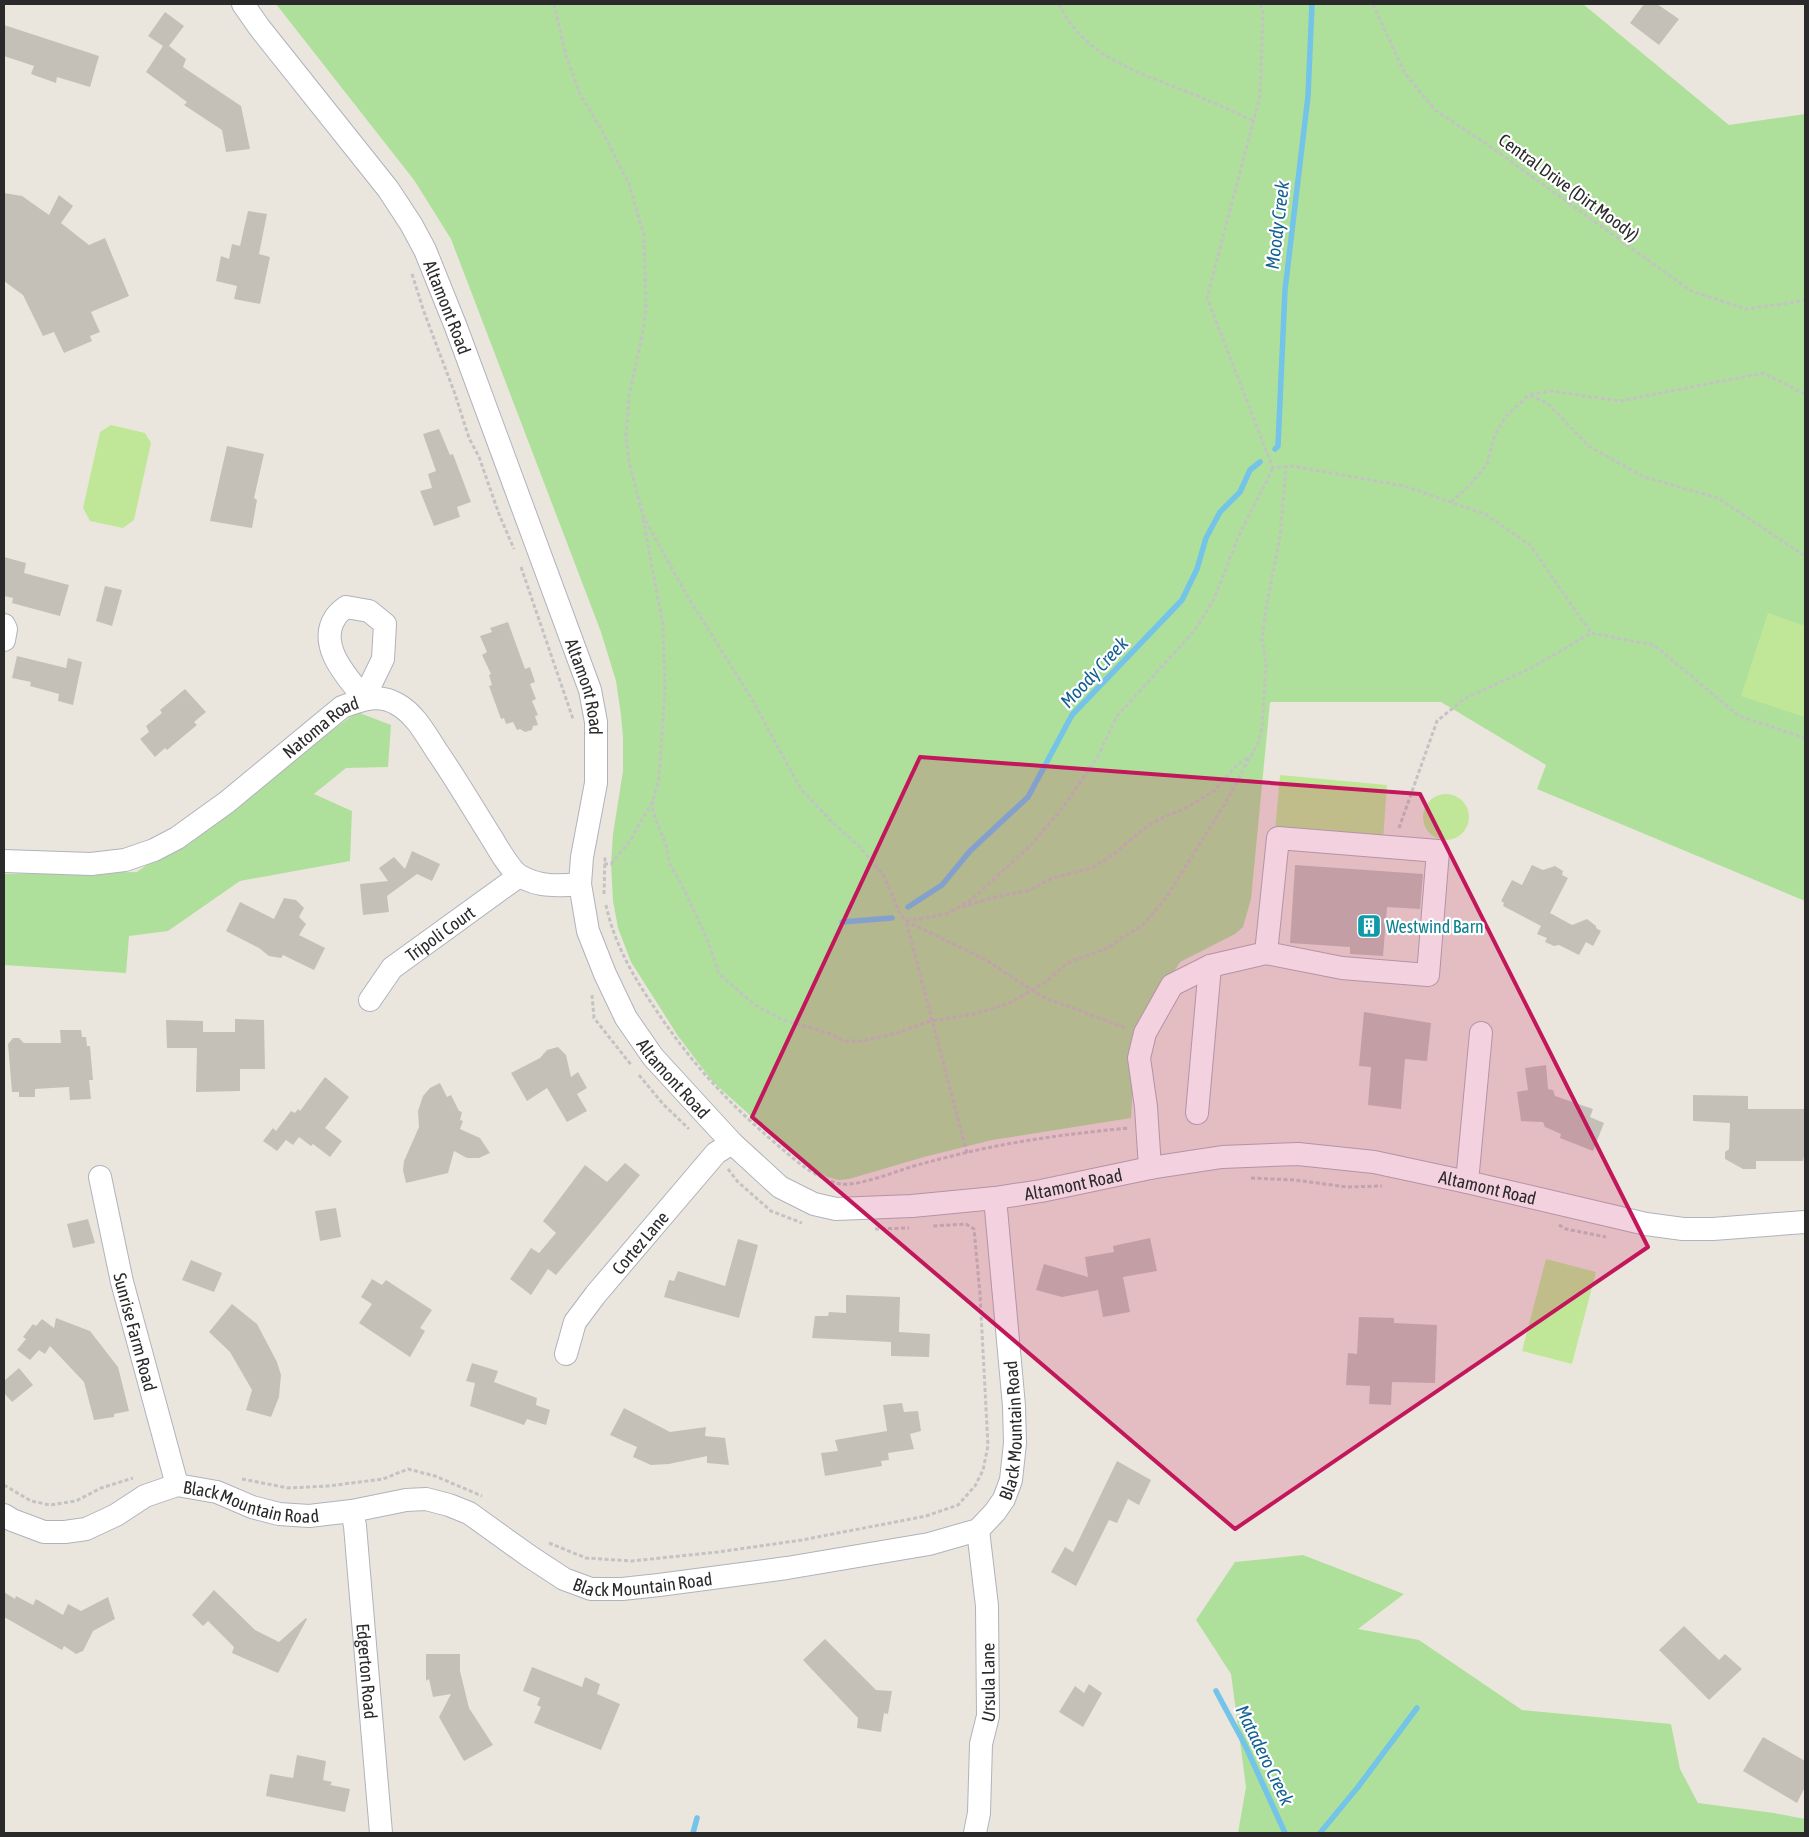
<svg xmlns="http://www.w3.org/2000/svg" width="1809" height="1837" font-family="'Asap Condensed',sans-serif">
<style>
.green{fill:#afe09b}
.pitch{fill:#c0e797}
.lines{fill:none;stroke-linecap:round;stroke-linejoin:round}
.stream{stroke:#74c3e9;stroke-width:5.5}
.building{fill:#c4c0b8}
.minor-casing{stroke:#b0b2bd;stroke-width:24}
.path{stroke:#c3c3c3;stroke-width:3;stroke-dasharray:4 2.5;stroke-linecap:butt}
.minor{stroke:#fff;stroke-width:22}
.marked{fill:#c2185b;fill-opacity:0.2;stroke:#c2185b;stroke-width:4;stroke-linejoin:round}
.labels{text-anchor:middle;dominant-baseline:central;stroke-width:4.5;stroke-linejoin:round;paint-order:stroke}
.street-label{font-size:18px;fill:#2a2a2a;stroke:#fff}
.culture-label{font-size:18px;fill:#0d838f;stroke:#fff;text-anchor:start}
.water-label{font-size:19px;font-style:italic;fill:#136195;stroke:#fff}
</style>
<rect width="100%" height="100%" fill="#ebe6dd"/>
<path class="green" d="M 276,4 L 1583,4 L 1729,125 L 1805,114 L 1805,901 L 1537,789 L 1546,765 L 1441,702 L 1270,702 L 1251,899 L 1243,927 L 1235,934 L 1180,962 L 1136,1032 L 1131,1118 L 992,1140 L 924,1157 L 849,1179 L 839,1180 L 827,1177 L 795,1156 L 712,1081 L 678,1036 L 631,962 L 618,928 L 613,901 L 611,864 L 613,834 L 623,771 L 623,738 L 621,715 L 616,681 L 601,632 L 451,239 L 414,180 Z
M 357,712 L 391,725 L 388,767 L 346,768 L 314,794 L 352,811 L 350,861 L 240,881 L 168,931 L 129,936 L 126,973 L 4,965 L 4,874 L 137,872 Z
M 1303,1555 L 1404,1594 L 1358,1629 L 1419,1640 L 1522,1710 L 1671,1724 L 1680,1769 L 1698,1803 L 1774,1813 L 1805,1819 L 1805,1833 L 1238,1833 L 1246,1787 L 1231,1674 L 1196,1620 L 1235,1562 Z"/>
<path class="pitch" d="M 111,425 L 145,433 L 151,443 L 134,520 L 123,528 L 90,521 L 83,508 L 100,432 Z
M 1768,613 L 1805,626 L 1805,717 L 1741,696 Z
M 1280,775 L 1387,785 L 1383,840 L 1275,831 Z
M1423 817a23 23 0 1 1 46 0a23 23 0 1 1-46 0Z
M 1546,1259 L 1596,1272 L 1572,1364 L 1522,1351 Z"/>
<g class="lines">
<path class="stream" d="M 1275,449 L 1278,446 L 1285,290 L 1308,96 L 1312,4
M 908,907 L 942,885 L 970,851 L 1028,797 L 1072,715 L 1182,600 L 1197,569 L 1206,538 L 1220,512 L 1240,492 L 1250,470 L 1260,462
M 842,922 L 892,918
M 1216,1691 L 1245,1745 L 1285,1833
M 693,1833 L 697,1818
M 1320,1833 L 1358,1787 L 1417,1708"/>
</g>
<path class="building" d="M 1644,4 L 1657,4 L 1679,19 L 1659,45 L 1630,23 Z
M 165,12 L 184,26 L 169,46 L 186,59 L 183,67 L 241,106 L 250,149 L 226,152 L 222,130 L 184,105 L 187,102 L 146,72 L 163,46 L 148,36 Z
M 4,25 L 99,56 L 90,87 L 57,77 L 56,83 L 31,74 L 34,66 L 4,56 Z
M 4,193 L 22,196 L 49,215 L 59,195 L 73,206 L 61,223 L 89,245 L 105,238 L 129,296 L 91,312 L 100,332 L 90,336 L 92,341 L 64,353 L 54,332 L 43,336 L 23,295 L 4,281 Z
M 248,211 L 267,214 L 259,254 L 270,257 L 260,304 L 234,299 L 237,286 L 216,281 L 221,256 L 229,259 L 232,244 L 240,246 Z
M 439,429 L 450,455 L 453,454 L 471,502 L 457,507 L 460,517 L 434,526 L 420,491 L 432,488 L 428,474 L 436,471 L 423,434 Z
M 227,446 L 264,454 L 254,498 L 257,500 L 252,528 L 210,521 Z
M 4,557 L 26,563 L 24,573 L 69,585 L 60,616 L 12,603 L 13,598 L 4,596 Z
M 105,586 L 122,590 L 112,626 L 96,621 Z
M 508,622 L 525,669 L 530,667 L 535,682 L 530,684 L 536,699 L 532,701 L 538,715 L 535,716 L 538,725 L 533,726 L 532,730 L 525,732 L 520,729 L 517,730 L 513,722 L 506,724 L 504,718 L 501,719 L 489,686 L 492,685 L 489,675 L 491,674 L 482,655 L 487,652 L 480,636 L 492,632 L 490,628 Z
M 17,656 L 66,668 L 68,658 L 82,662 L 73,705 L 58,701 L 59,694 L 30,686 L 31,682 L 12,678 Z
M 185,689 L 206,712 L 194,722 L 197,725 L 167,750 L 165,748 L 155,757 L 140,739 L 149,732 L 146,726 L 162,713 L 160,710 Z
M 412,851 L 440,864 L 432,881 L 417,874 L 387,896 L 389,912 L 363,915 L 360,884 L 388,881 L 379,868 L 394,857 L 405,869 Z
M 1295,865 L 1423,874 L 1420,909 L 1387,907 L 1383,956 L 1350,954 L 1350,947 L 1290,943 Z
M 1532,865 L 1543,870 L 1555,866 L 1563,871 L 1562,875 L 1568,878 L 1550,913 L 1572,925 L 1587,919 L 1596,926 L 1596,928 L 1601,931 L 1593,946 L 1586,942 L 1579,955 L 1559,945 L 1554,946 L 1545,942 L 1547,938 L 1537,934 L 1541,926 L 1503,906 L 1504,903 L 1501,901 L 1512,880 L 1522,885 Z
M 284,898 L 296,900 L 304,908 L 299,917 L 306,924 L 299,935 L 325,948 L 314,970 L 283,955 L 281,958 L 269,956 L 259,948 L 226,931 L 240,902 L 274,919 Z
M 1364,1012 L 1431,1023 L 1427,1061 L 1405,1059 L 1401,1109 L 1368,1105 L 1371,1067 L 1359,1066 Z
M 235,1019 L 264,1020 L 265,1069 L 240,1069 L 240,1091 L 196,1092 L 197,1048 L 167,1048 L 166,1020 L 203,1021 L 203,1032 L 235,1032 Z
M 60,1030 L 81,1030 L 82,1037 L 86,1037 L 87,1046 L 90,1046 L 93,1080 L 89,1080 L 91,1099 L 70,1100 L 69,1087 L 35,1089 L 35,1097 L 19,1097 L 19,1092 L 12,1092 L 8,1044 L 13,1038 L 19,1038 L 24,1043 L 61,1043 Z
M 558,1047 L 566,1055 L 571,1077 L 578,1072 L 587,1088 L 577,1094 L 587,1111 L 567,1122 L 547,1088 L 527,1101 L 511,1073 L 540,1058 L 547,1050 Z
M 1546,1065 L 1548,1089 L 1553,1090 L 1555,1096 L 1593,1109 L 1590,1117 L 1604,1123 L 1593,1151 L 1560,1138 L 1561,1134 L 1545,1127 L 1543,1122 L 1521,1121 L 1517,1092 L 1528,1090 L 1525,1068 Z
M 325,1077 L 349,1097 L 325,1128 L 342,1141 L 330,1157 L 313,1144 L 311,1146 L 299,1137 L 293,1145 L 286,1140 L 277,1151 L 263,1141 L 273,1128 L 276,1131 L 291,1111 L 295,1113 L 298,1109 L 300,1111 Z
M 440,1083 L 447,1097 L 451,1095 L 459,1111 L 462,1112 L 460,1120 L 463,1121 L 460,1129 L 480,1138 L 490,1153 L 479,1158 L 467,1158 L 454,1151 L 448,1173 L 406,1183 L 403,1170 L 404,1161 L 419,1127 L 418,1111 L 423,1096 L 430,1088 Z
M 1693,1095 L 1748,1096 L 1748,1109 L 1805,1109 L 1805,1152 L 1803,1161 L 1756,1161 L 1756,1169 L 1743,1169 L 1725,1159 L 1725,1152 L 1729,1149 L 1730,1123 L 1693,1121 Z
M 625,1163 L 640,1175 L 556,1275 L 548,1269 L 531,1295 L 510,1279 L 531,1248 L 539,1253 L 556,1233 L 543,1221 L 585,1165 L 607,1182 Z
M 336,1208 L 341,1237 L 320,1241 L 315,1211 Z
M 88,1219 L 95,1243 L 73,1248 L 67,1224 Z
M 1150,1238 L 1157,1271 L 1123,1277 L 1130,1312 L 1103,1317 L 1098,1290 L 1062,1297 L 1036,1290 L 1044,1264 L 1088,1277 L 1085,1257 L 1114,1252 L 1113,1246 Z
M 738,1239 L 758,1245 L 739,1318 L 664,1297 L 669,1280 L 674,1281 L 678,1271 L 725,1286 Z
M 191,1260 L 222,1273 L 214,1292 L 182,1280 Z
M 372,1279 L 382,1285 L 386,1280 L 432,1310 L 420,1328 L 425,1331 L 410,1357 L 359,1323 L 372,1304 L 361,1297 Z
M 846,1295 L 900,1297 L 899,1332 L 930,1334 L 929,1357 L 891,1356 L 891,1342 L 812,1338 L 815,1316 L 828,1316 L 829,1312 L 846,1313 Z
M 232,1304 L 257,1324 L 277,1362 L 281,1375 L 279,1397 L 271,1417 L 246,1410 L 252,1390 L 230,1352 L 209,1332 Z
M 1359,1317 L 1394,1318 L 1394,1323 L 1437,1325 L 1435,1383 L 1392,1382 L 1391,1405 L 1369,1404 L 1370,1386 L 1346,1385 L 1348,1353 L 1357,1354 Z
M 56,1318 L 90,1331 L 118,1367 L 129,1411 L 114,1414 L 114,1417 L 94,1420 L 84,1382 L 50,1346 L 45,1354 L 39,1350 L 30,1360 L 17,1350 L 26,1339 L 23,1337 L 33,1324 L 36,1326 L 42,1319 L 54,1328 Z
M 472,1363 L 498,1371 L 494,1382 L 537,1398 L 536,1405 L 550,1410 L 546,1425 L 527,1419 L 524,1425 L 470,1406 L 475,1383 L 466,1381 Z
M 19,1368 L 33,1385 L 12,1402 L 4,1393 L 4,1381 Z
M 902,1403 L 904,1412 L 918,1411 L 921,1431 L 910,1434 L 914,1449 L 888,1453 L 889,1460 L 881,1461 L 882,1466 L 825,1476 L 821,1453 L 838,1451 L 835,1440 L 887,1431 L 883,1405 Z
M 624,1408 L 670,1432 L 706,1427 L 705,1436 L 725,1438 L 729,1465 L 707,1463 L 707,1456 L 669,1464 L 651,1465 L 633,1457 L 637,1447 L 610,1435 Z
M 1117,1461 L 1151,1480 L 1139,1505 L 1128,1499 L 1117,1523 L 1109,1520 L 1076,1586 L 1051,1572 L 1065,1547 L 1073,1552 Z
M 214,1590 L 255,1630 L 279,1642 L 306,1618 L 307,1619 L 278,1673 L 232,1653 L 234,1647 L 208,1621 L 203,1626 L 192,1615 Z
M 4,1592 L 15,1599 L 16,1596 L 33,1605 L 36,1599 L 63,1615 L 68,1604 L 81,1611 L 108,1597 L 115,1619 L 93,1631 L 83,1651 L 76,1654 L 64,1646 L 62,1650 L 4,1617 Z
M 1684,1626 L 1719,1660 L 1725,1654 L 1742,1669 L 1709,1700 L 1659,1650 Z
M 825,1639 L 876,1690 L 892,1691 L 888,1714 L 884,1713 L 881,1732 L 857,1728 L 858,1718 L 803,1660 Z
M 426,1654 L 460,1654 L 460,1671 L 469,1708 L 493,1745 L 464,1761 L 439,1717 L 451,1694 L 433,1697 L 429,1679 L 426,1681 Z
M 532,1667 L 582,1687 L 585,1677 L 600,1684 L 597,1694 L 620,1704 L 601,1750 L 534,1723 L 541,1707 L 537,1705 L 540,1698 L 523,1691 Z
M 1089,1684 L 1102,1693 L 1083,1727 L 1059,1712 L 1075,1686 L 1084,1693 Z
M 1763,1737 L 1805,1761 L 1805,1787 L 1797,1803 L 1743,1771 Z
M 297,1755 L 326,1761 L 323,1780 L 332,1782 L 330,1785 L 350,1789 L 345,1812 L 266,1796 L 270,1774 L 293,1778 Z"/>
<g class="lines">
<defs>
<g id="minor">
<path id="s1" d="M 243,4 L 259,27 L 388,189 L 411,224 L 425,250 L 456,327 L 590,690 L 596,722 L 596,783 L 582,857 L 580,884 L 588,931 L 605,974 L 626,1018 L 653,1057 L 732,1143 L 780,1187 L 814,1204 L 836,1209 L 912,1206 L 995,1198 L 1041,1191 L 1150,1168 L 1222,1157 L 1298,1154 L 1374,1162 L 1467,1182 L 1646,1224 L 1683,1229 L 1713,1229 L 1805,1222"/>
<path d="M 346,607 L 369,611 L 385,624 L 383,659 L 364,698 C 348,678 317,646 335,618 C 337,614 342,610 346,607 Z"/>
<path d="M 4,625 L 6,629 L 4,640"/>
<path id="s2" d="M 4,861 L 91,864 L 125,860 L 154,850 L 177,838 L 227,802 L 342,707 C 361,700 378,693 397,704 C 415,714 425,733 436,750 C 456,779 474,810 493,840 C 499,850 511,871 520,876 C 538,887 559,886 580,884"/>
<path id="s3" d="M 370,1000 L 392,968 L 519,876"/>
<path d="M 1197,1113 L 1210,966"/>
<path d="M 1150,1168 L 1146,1107 L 1139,1058 L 1145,1033 L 1172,985 L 1210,966 L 1266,953 L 1342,968 L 1428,975 L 1438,851 L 1278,838 L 1266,953"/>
<path id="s4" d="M 100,1177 L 122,1282 L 177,1485"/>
<path d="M 1467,1182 L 1481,1033"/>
<path id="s5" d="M 566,1354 L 575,1322 L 596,1294 L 716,1153 L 732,1143"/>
<path id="s6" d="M 352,1511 L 355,1526 L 381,1833"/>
<path id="s7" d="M 4,1515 L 12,1520 L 44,1532 L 65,1532 L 86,1529 L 116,1515 L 145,1496 L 177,1485 L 217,1492 L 252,1507 L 279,1514 L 309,1516 L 352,1511 L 406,1500 L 426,1499 L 449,1505 L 469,1513 L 529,1556 L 564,1579 L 591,1589 L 622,1589 L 659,1585 L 787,1568 L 929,1544 L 978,1530 L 995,1512 L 1004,1499 L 1011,1480 L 1015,1443 L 1014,1406 L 995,1198"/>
<path id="s8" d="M 975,1833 L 979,1813 L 981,1744 L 988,1716 L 987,1606 L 978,1530"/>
</g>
</defs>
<use href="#minor" class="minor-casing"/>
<path class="path" d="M 554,4 L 566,56 L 580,94 L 601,129 L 629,184 L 644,236 L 646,309 L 642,336 L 629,396 L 626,436 L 629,462 L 643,516 L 686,594 L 750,696 L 801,789 L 832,822 L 860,847 L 884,876 L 900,914 L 906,921 L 986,960 L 1043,997 L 1126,1028
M 1059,4 C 1083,54 1131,70 1180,89 C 1205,99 1229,109 1253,121
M 1261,4 L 1263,13 L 1260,96 L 1207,298 L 1273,468 L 1292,466 L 1404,486 L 1485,514 L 1530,545 L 1591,633 L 1654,645 L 1739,716 L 1805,738
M 1373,4 L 1404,72 L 1435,110 L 1491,147 L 1691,291 L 1746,309 L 1796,302 L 1805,299
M 412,274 L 424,312 L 455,394 L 469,438 L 479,457 L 499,514 L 514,549
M 1805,394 L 1763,373 L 1620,401 L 1551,391 L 1529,395 L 1547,403 L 1590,447 L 1644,477 L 1718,498 L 1805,556
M 1451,502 L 1470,485 L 1487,464 L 1495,434 L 1507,415 L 1529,395
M 521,567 L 573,719
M 653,801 L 653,812 L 666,845 L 670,865 L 681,883 L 707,939 L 719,974 L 755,1005 L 781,1019 L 828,1033 L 844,1041 L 862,1041 L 897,1033 L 931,1021 L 974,1014 L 1010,1003 L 1047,981 L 1066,964 L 1077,959 L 1108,948 L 1121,938 L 1142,926 L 1166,898 L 1224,805 L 1259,741 L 1262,728 L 1266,665 L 1262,639 L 1266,608 L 1280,537 L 1286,466
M 1399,828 L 1437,721 L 1464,699 L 1531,668 L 1591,633
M 604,864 L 611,864 L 629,842 L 653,801 L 659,778 L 665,690 L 663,625 L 643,519
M 604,894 L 605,856
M 606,905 C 614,943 633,976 654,1007 C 689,1060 726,1101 774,1142 C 794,1159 814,1178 840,1184 C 859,1187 901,1169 921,1164 C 947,1157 975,1150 1002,1145 C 1044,1137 1086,1132 1129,1128
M 962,907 L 999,896 L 1030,890 L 1050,879 L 1092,868 L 1110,857 L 1146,827 L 1162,818 L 1186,808 L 1214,791 L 1238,764 L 1248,758
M 592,995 L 594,1018 L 632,1066
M 639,1075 L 663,1104 L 689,1129
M 967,1153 L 906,921 L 947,914 L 971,900 L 1030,846 L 1064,806 L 1098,756 L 1117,716 L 1195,630 L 1214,599 L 1239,535 L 1273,468
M 728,1169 L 738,1182 L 771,1211 L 802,1223
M 1251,1178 L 1295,1180 L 1347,1187 L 1382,1186
M 1559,1225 L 1566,1229 L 1606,1237
M 875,1229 L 909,1228
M 242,1479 L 288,1488 L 328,1486 L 383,1479 L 408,1469 L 435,1476 L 482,1496
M 4,1485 L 31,1501 L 50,1505 L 76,1501 L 101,1488 L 133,1478
M 549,1543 L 586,1558 L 632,1561 L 718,1552 L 802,1540 L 926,1516 L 958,1505 L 975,1486 L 983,1470 L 988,1446 L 980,1294 L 974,1229 L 966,1224 L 933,1226"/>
<use href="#minor" class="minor"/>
</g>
<path class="marked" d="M 920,757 L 1420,794 L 1648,1247 L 1235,1529 L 752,1117 Z"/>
<defs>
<symbol id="building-square" viewBox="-11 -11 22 22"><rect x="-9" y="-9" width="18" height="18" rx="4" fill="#0f9aa8" stroke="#fff"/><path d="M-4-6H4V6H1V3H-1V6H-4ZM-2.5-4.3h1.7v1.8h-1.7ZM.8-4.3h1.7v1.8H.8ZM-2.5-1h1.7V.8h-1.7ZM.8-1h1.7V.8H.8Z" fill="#fff"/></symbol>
</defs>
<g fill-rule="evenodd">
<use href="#building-square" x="1355" y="912" width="28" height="28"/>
</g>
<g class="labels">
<g class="street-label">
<text transform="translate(1569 187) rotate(36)">Central Drive (Dirt Moody)</text>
<text stroke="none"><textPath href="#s1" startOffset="368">Altamont Road</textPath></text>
<text stroke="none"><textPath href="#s1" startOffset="772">Altamont Road</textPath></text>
<text stroke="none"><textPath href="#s2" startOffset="360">Natoma Road</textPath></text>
<text stroke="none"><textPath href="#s3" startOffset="98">Tripoli Court</textPath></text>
<text stroke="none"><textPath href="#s1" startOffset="1192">Altamont Road</textPath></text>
<text stroke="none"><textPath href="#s1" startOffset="1644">Altamont Road</textPath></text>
<text stroke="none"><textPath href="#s1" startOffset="2064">Altamont Road</textPath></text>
<text stroke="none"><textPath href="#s5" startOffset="136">Cortez Lane</textPath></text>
<text stroke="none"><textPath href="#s4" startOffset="159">Sunrise Farm Road</textPath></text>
<text stroke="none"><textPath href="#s7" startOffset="1135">Black Mountain Road</textPath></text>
<text stroke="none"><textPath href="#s7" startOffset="264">Black Mountain Road</textPath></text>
<text stroke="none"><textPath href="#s7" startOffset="684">Black Mountain Road</textPath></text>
<text stroke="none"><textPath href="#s6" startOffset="161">Edgerton Road</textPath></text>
<text stroke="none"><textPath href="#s8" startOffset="152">Ursula Lane</textPath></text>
</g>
<g class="culture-label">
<text x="1386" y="926">Westwind Barn</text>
</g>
<g class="water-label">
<text transform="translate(1277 225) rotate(-83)">Moody Creek</text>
<text transform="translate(1094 672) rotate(-47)">Moody Creek</text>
<text transform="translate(1265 1755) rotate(64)">Matadero Creek</text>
</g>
</g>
<rect width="1809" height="1837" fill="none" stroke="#2a2a2a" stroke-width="10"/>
</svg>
